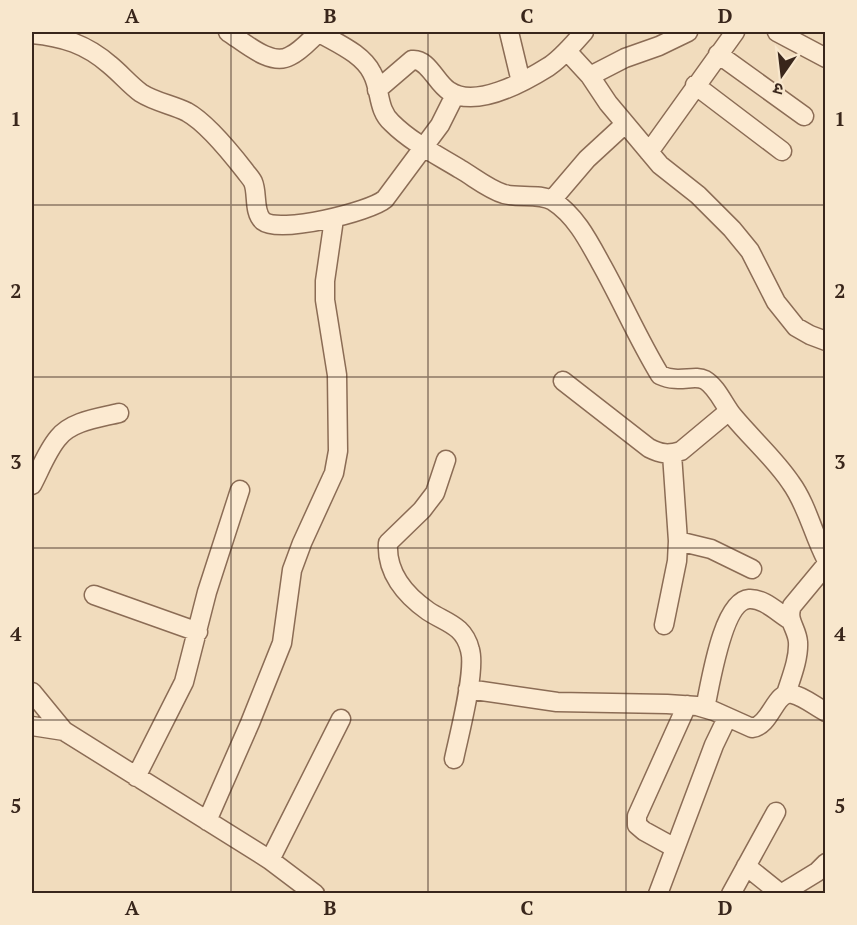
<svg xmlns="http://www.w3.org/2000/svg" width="857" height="925" font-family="'PT Serif','Noto Sans Devanagari',serif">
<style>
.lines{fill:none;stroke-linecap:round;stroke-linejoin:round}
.minor-casing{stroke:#8b6c55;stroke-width:21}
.minor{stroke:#fcead1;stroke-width:18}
.grid{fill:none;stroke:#39261b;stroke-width:1.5;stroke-opacity:0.55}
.neatline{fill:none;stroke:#39261b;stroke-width:2}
.grid-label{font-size:20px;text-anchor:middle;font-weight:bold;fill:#39261b}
</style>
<rect width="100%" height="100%" fill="#f1dcbd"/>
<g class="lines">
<defs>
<path id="minor" d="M 228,32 C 244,42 271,67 290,56 C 301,51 310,40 319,32
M 318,32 C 336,43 362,53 372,73 C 381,89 377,110 392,123 C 411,142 437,155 460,169 C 474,177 488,189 504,194 C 518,198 541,193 553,201 C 575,215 588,240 600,262 C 621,299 638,339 660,375 C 679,384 694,374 705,380 C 717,387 724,405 733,416 C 752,439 775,459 791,483 C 807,505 813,534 826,559
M 509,32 L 521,82
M 777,32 L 826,58
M 32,34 C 63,37 86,44 110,65 C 121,74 130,85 141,93 C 155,102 173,105 187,112 C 207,123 231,153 245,171 C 247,174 251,178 253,182 C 258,193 253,212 263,221 C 279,234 370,212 385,199 L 440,125 L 455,95
M 567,51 L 590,76 L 608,103 L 660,165 L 698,195 L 732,229 L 750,251 L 776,302 L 796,327 L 810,335 L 826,341
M 718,54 L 804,116
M 590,76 L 625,58 L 659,46 L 688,32
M 695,85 L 782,151
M 377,90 L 412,60 C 428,58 436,83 449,91 C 475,109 524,82 548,67 C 562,58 573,44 584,32
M 649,152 L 735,32
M 552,200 L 587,159 L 625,124
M 563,381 L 649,448 C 661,454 668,455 681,451 L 729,411
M 446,460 L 435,493 L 422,510 L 388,543 C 386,572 405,595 428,611 C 446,623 464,625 470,650 C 476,671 459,735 454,759
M 32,485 C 40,470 47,451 58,438 C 71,421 99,418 119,413
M 678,541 L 711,549 L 752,569
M 94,595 L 198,632
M 664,625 L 677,561 L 678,541 L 672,454
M 468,689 L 557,702 L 667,704 L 697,706 L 714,711 L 752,728 C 771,726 775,690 792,694 C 803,696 816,707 826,712
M 32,692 L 64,731 L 270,860 L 315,894
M 786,694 C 791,678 799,659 798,642 C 797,628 786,620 792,606 L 826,565
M 705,708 C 710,687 722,601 749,599 C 764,598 778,613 790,620
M 32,726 L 64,731
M 136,777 L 184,682 L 207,592 L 240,490
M 207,821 L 250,723 L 282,643 L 292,570 L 302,543 L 334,473 L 338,451 L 337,375 L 325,300 L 325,281 L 334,219
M 675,848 L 644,831 L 637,825 L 637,816 L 687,705
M 270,860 L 341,719
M 746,866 L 781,894
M 658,894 L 714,745 L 727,718
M 731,894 L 776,812
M 781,894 L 817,872 L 826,863"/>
</defs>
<use href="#minor" class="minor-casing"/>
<use href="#minor" class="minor"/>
</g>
<path class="grid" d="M 231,32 L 231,894M 428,32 L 428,894M 626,32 L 626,894M 32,205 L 826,205M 32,377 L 826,377M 32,548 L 826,548M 32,720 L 826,720"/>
<rect width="857" height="925" fill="none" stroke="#f8e7cd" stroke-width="66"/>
<g transform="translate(782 75) rotate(194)" stroke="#f8e7cd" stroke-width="4.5" paint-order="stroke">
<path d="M0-4.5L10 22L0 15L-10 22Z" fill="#39261b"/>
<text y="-9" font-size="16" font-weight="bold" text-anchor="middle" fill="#39261b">उ</text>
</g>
<rect x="33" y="33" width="791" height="859" class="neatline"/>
<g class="grid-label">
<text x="132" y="23">A</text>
<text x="330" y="23">B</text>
<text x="527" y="23">C</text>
<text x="725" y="23">D</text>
<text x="16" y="126">1</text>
<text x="840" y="126">1</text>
<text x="16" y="298">2</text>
<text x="840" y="298">2</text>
<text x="16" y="469">3</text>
<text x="840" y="469">3</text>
<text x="16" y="641">4</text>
<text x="840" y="641">4</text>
<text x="16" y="813">5</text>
<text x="840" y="813">5</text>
<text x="132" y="915">A</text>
<text x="330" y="915">B</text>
<text x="527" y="915">C</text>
<text x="725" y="915">D</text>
</g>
</svg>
